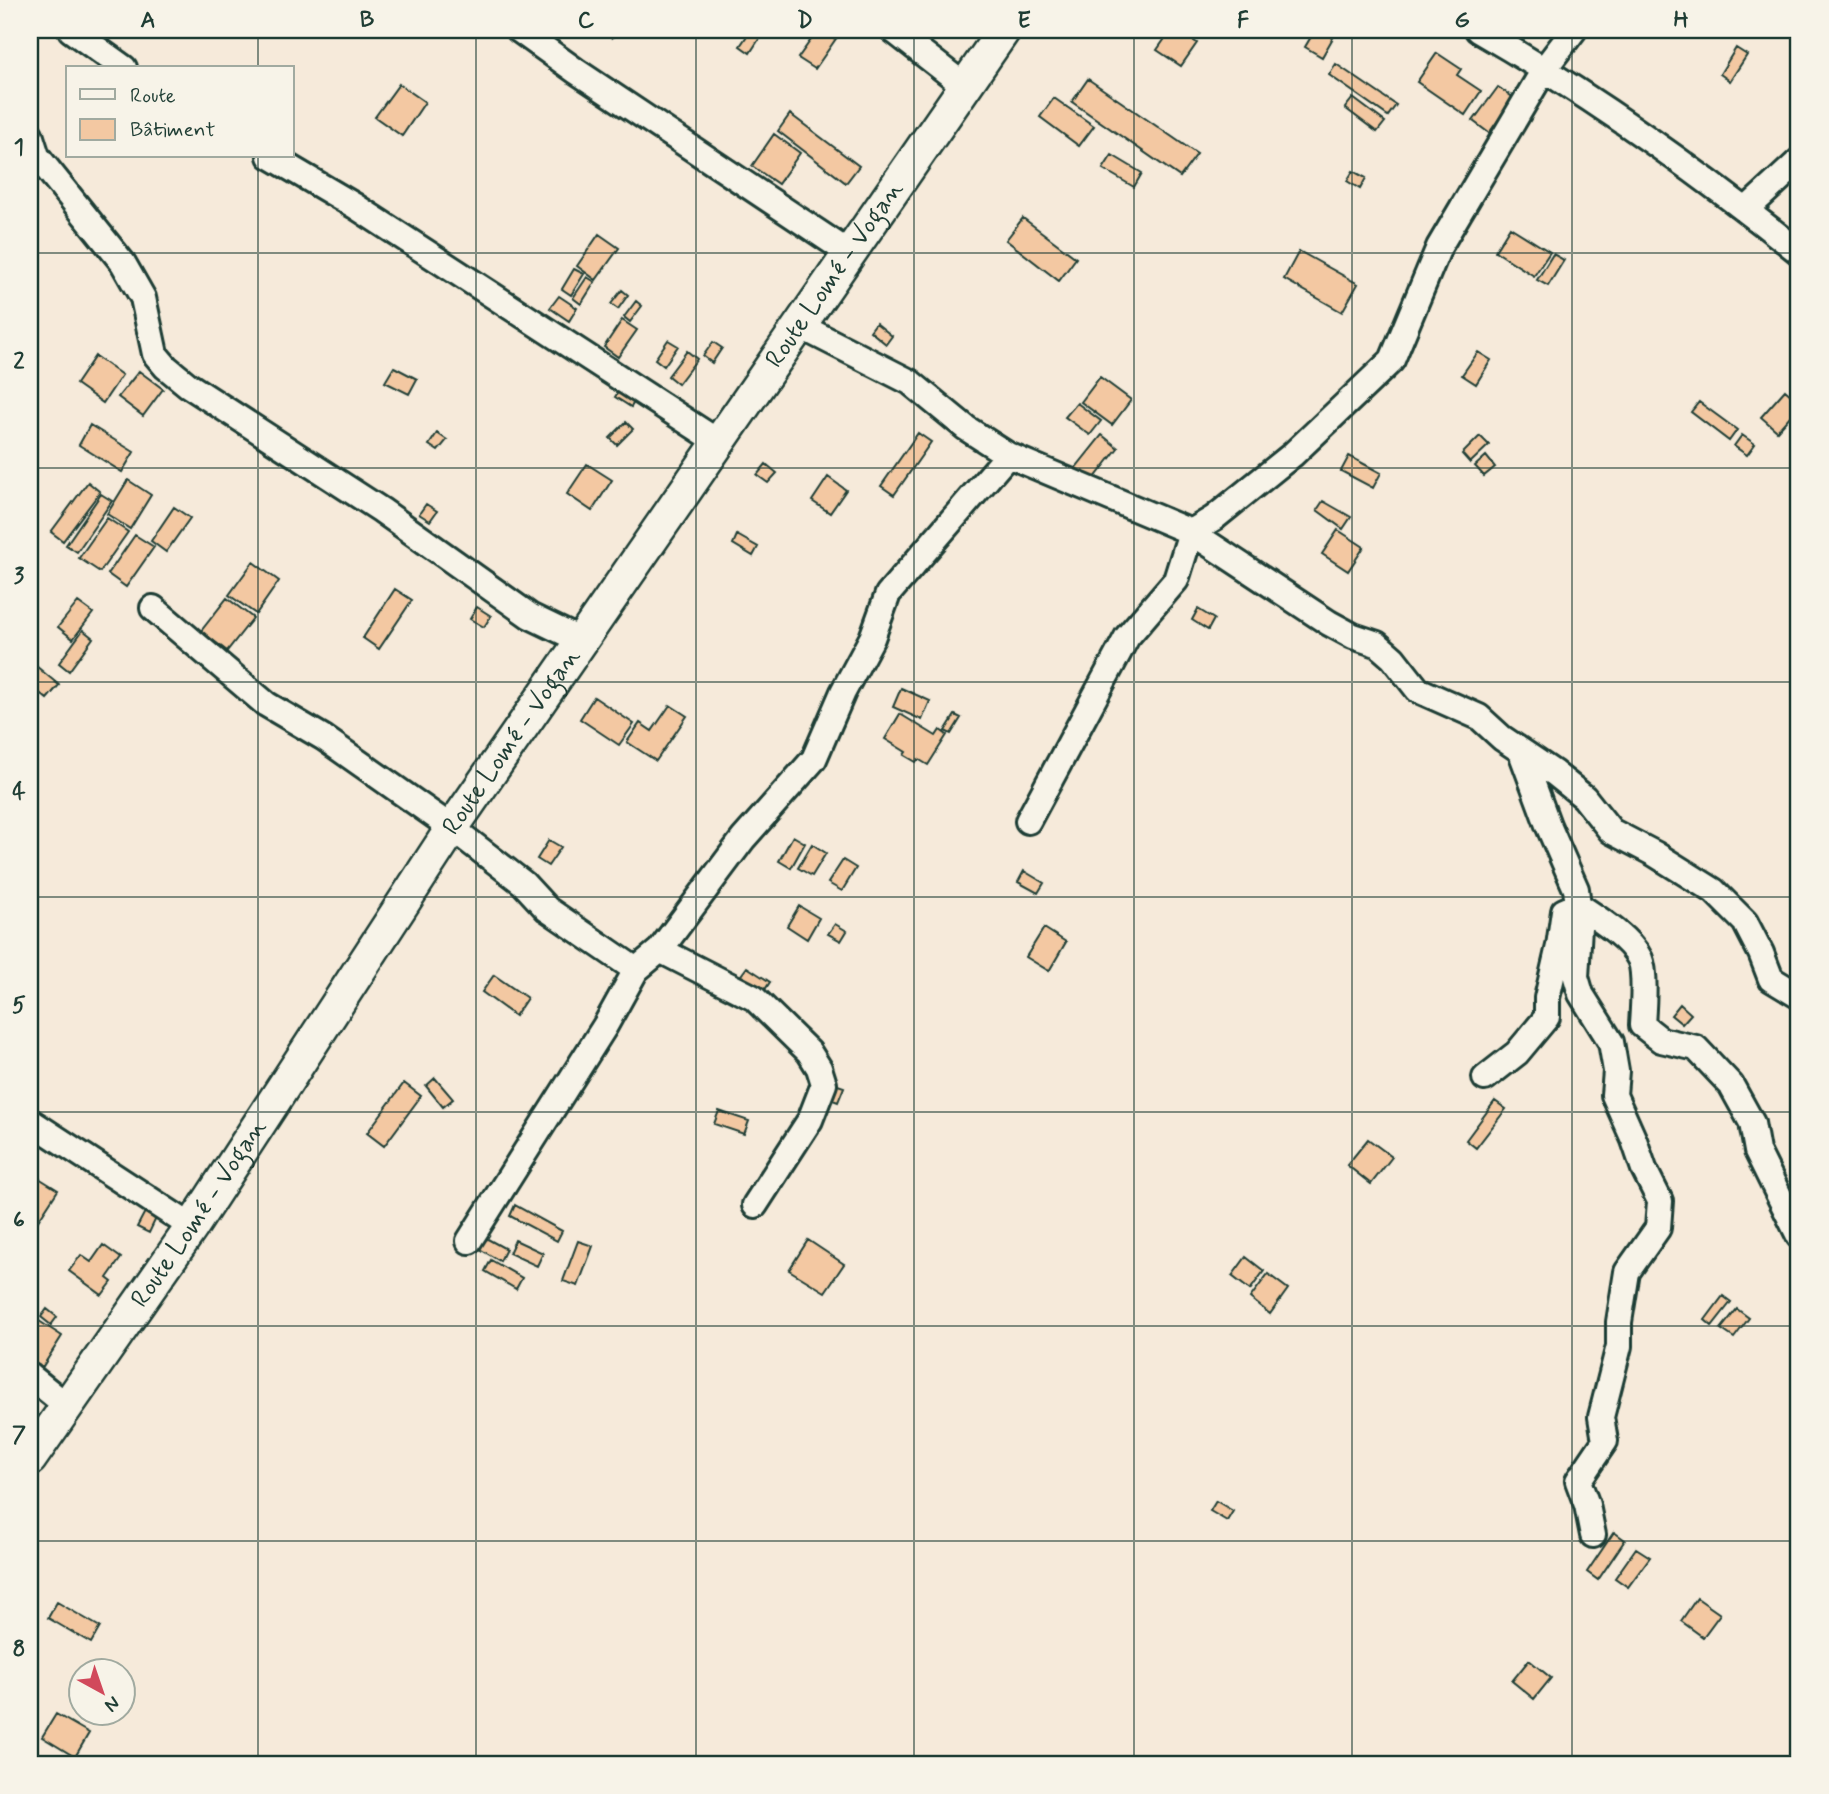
<svg xmlns="http://www.w3.org/2000/svg" width="1829" height="1794" font-family="Mynerve,sans-serif">
<style>
.building{fill:#f3c8a2;stroke:#1f3d34;stroke-width:2}
.lines{fill:none;stroke-linecap:round;stroke-linejoin:round}
.minor-casing{stroke:#1f3d34;stroke-width:30}
.major-casing{stroke:#1f3d34;stroke-width:37}
.minor{stroke:#f7f3e8;stroke-width:24}
.major{stroke:#f7f3e8;stroke-width:32}
.grid{fill:none;stroke:#1f3d34;stroke-width:2;stroke-opacity:0.55}
.labels{text-anchor:middle;dominant-baseline:central;stroke-width:6;stroke-linejoin:round;paint-order:stroke}
.street-label{font-size:26px;fill:#1f3d34;stroke:#f7f3e8}
.neatline{fill:none;stroke:#1f3d34;stroke-width:2.5}
.grid-label{font-size:23px;text-anchor:middle;font-weight:bold;fill:#1f3d34}
</style>
<rect width="100%" height="100%" fill="#f6eada"/>
<filter id="ink" filterUnits="userSpaceOnUse"><feTurbulence type="fractalNoise" baseFrequency=".0143" numOctaves="2"/><feDisplacementMap in="SourceGraphic" scale="14" xChannelSelector="R" yChannelSelector="G"/><feConvolveMatrix kernelMatrix="1 2 1 2 8 2 1 2 1" color-interpolation-filters="sRGB"/></filter>
<g filter="url(#ink)">
<path class="building" d="M 598,30 L 617,30 L 612,38 Z
M 751,30 L 757,30 L 763,33 L 750,53 L 740,46 Z
M 818,30 L 842,30 L 815,69 L 798,58 Z
M 1171,30 L 1177,30 L 1197,43 L 1181,66 L 1157,50 Z
M 1315,30 L 1323,30 L 1334,36 L 1322,57 L 1305,47 Z
M 1736,48 L 1747,55 L 1730,81 L 1720,74 Z
M 1437,53 L 1461,69 L 1457,75 L 1481,91 L 1465,115 L 1417,82 Z
M 1336,64 L 1396,105 L 1388,116 L 1329,75 Z
M 1088,79 L 1197,154 L 1180,177 L 1072,102 Z
M 399,84 L 425,102 L 402,136 L 375,117 Z
M 1498,87 L 1514,98 L 1489,133 L 1473,121 Z
M 1054,98 L 1094,126 L 1079,146 L 1040,117 Z
M 1353,98 L 1385,122 L 1377,132 L 1345,108 Z
M 790,114 L 859,166 L 846,183 L 778,131 Z
M 774,134 L 800,153 L 778,184 L 752,166 Z
M 1112,155 L 1142,173 L 1134,187 L 1103,169 Z
M 1353,171 L 1366,178 L 1360,189 L 1347,181 Z
M 1023,218 L 1076,258 L 1059,281 L 1006,240 Z
M 1510,227 L 1550,252 L 1534,276 L 1495,251 Z
M 599,234 L 619,248 L 596,280 L 577,266 Z
M 1299,251 L 1358,284 L 1342,312 L 1284,279 Z
M 1553,254 L 1564,260 L 1548,286 L 1537,280 Z
M 574,269 L 584,274 L 571,295 L 562,289 Z
M 587,277 L 595,282 L 581,304 L 573,298 Z
M 622,290 L 628,295 L 618,309 L 611,304 Z
M 559,296 L 577,308 L 569,321 L 550,308 Z
M 636,301 L 642,306 L 630,322 L 624,317 Z
M 622,320 L 637,330 L 618,357 L 604,347 Z
M 876,323 L 892,336 L 886,344 L 870,331 Z
M 668,340 L 678,346 L 664,366 L 655,359 Z
M 713,342 L 722,348 L 712,363 L 703,356 Z
M 687,351 L 697,359 L 678,384 L 668,376 Z
M 1478,352 L 1491,360 L 1476,384 L 1462,375 Z
M 95,356 L 122,375 L 103,403 L 76,384 Z
M 394,367 L 417,379 L 409,394 L 385,382 Z
M 139,371 L 163,389 L 143,416 L 118,397 Z
M 1100,377 L 1131,400 L 1112,425 L 1081,402 Z
M 620,389 L 636,399 L 631,407 L 615,397 Z
M 1785,390 L 1799,402 L 1799,406 L 1777,431 L 1761,417 Z
M 1699,402 L 1737,430 L 1729,441 L 1691,412 Z
M 1077,403 L 1101,421 L 1090,435 L 1065,417 Z
M 626,422 L 633,429 L 617,445 L 610,438 Z
M 90,425 L 134,452 L 122,472 L 79,445 Z
M 437,433 L 447,440 L 438,451 L 429,445 Z
M 918,433 L 931,442 L 894,495 L 881,486 Z
M 1102,435 L 1118,448 L 1087,488 L 1070,475 Z
M 1742,435 L 1755,444 L 1747,455 L 1734,446 Z
M 1480,436 L 1489,445 L 1470,463 L 1462,454 Z
M 1349,456 L 1381,473 L 1373,488 L 1341,471 Z
M 1486,456 L 1495,467 L 1484,476 L 1475,466 Z
M 587,464 L 612,480 L 592,511 L 567,494 Z
M 766,464 L 777,473 L 768,483 L 757,475 Z
M 828,477 L 846,490 L 830,513 L 812,501 Z
M 128,480 L 151,495 L 130,529 L 107,514 Z
M 88,482 L 100,492 L 63,541 L 51,532 Z
M 101,494 L 112,501 L 77,552 L 66,545 Z
M 1323,501 L 1351,517 L 1343,529 L 1317,510 Z
M 426,504 L 437,511 L 430,521 L 419,514 Z
M 174,507 L 190,518 L 166,552 L 151,541 Z
M 107,518 L 128,532 L 100,572 L 79,558 Z
M 1338,530 L 1364,547 L 1348,571 L 1322,554 Z
M 135,535 L 154,547 L 126,587 L 108,574 Z
M 737,535 L 758,547 L 753,556 L 733,544 Z
M 253,562 L 279,581 L 256,614 L 229,595 Z
M 395,589 L 412,600 L 379,649 L 363,638 Z
M 227,598 L 253,618 L 227,651 L 201,631 Z
M 78,602 L 93,613 L 73,639 L 58,627 Z
M 477,607 L 491,616 L 484,627 L 470,619 Z
M 1198,609 L 1214,619 L 1208,630 L 1192,620 Z
M 83,630 L 93,638 L 69,671 L 59,663 Z
M 36,666 L 59,685 L 47,699 L 30,685 L 30,674 Z
M 901,688 L 930,701 L 922,720 L 893,707 Z
M 594,697 L 634,724 L 619,745 L 580,719 Z
M 670,705 L 687,716 L 656,761 L 627,742 L 640,723 L 652,731 Z
M 900,714 L 936,736 L 940,730 L 947,735 L 928,765 L 918,759 L 916,762 L 904,755 L 906,752 L 885,739 Z
M 955,715 L 961,718 L 951,734 L 945,731 Z
M 793,836 L 805,843 L 791,868 L 779,861 Z
M 549,840 L 561,847 L 548,866 L 537,859 Z
M 812,844 L 826,853 L 812,876 L 798,868 Z
M 843,860 L 856,868 L 842,891 L 828,883 Z
M 1024,871 L 1044,883 L 1038,893 L 1018,882 Z
M 799,906 L 819,918 L 807,939 L 787,926 Z
M 835,924 L 847,931 L 841,941 L 828,934 Z
M 1044,928 L 1066,942 L 1049,971 L 1026,957 Z
M 747,967 L 770,982 L 762,994 L 739,978 Z
M 494,975 L 527,998 L 515,1016 L 482,992 Z
M 1680,1004 L 1691,1014 L 1682,1024 L 1671,1015 Z
M 435,1078 L 453,1099 L 443,1107 L 426,1086 Z
M 404,1083 L 421,1096 L 384,1146 L 367,1133 Z
M 832,1083 L 844,1087 L 838,1102 L 827,1098 Z
M 1495,1101 L 1506,1109 L 1476,1148 L 1466,1140 Z
M 719,1111 L 749,1121 L 744,1134 L 714,1124 Z
M 1368,1139 L 1392,1157 L 1371,1184 L 1347,1165 Z
M 34,1175 L 58,1190 L 32,1230 L 30,1228 L 30,1181 Z
M 515,1205 L 562,1231 L 557,1241 L 510,1216 Z
M 147,1208 L 158,1214 L 149,1233 L 137,1227 Z
M 484,1237 L 506,1249 L 500,1261 L 478,1248 Z
M 515,1240 L 543,1253 L 537,1266 L 509,1253 Z
M 808,1240 L 844,1264 L 825,1292 L 789,1270 Z
M 578,1241 L 593,1246 L 578,1286 L 563,1281 Z
M 103,1245 L 121,1258 L 107,1278 L 112,1282 L 102,1295 L 69,1271 L 81,1255 L 91,1262 Z
M 1246,1257 L 1264,1271 L 1250,1290 L 1232,1276 Z
M 491,1260 L 522,1278 L 516,1289 L 485,1271 Z
M 1268,1274 L 1288,1289 L 1270,1314 L 1250,1298 Z
M 1723,1296 L 1731,1302 L 1712,1326 L 1705,1320 Z
M 47,1309 L 57,1317 L 51,1325 L 41,1317 Z
M 1737,1309 L 1749,1318 L 1734,1338 L 1721,1329 Z
M 36,1319 L 62,1336 L 38,1374 L 30,1369 L 30,1328 Z
M 1216,1501 L 1233,1511 L 1227,1521 L 1210,1511 Z
M 1614,1532 L 1625,1540 L 1598,1580 L 1587,1572 Z
M 1636,1548 L 1650,1557 L 1628,1587 L 1615,1578 Z
M 1697,1598 L 1720,1614 L 1703,1637 L 1681,1621 Z
M 57,1602 L 100,1627 L 91,1643 L 48,1618 Z
M 1529,1660 L 1551,1678 L 1534,1699 L 1512,1681 Z
M 56,1714 L 89,1733 L 75,1757 L 42,1737 Z"/>
<g class="lines">
<defs>
<path id="minor" d="M 71,30 L 124,68
M 519,30 L 576,71 L 849,253
M 893,30 L 966,87
M 1478,30 C 1589,94 1699,172 1799,252
M 30,134 L 37,156 L 123,263 L 143,298 L 155,354 L 166,367 L 188,385 L 381,510 L 530,616 L 582,641
M 270,156 L 355,206 L 720,443
M 1746,210 L 1799,161
M 800,326 L 910,382 L 966,428 L 1008,455 L 1191,532 L 1329,623 L 1353,636 L 1377,644 L 1393,658 L 1418,690 L 1479,717 L 1502,738 L 1554,773 L 1584,797 L 1611,831 L 1655,854 L 1714,891 L 1745,922 L 1761,953 L 1771,979 L 1799,996
M 153,608 L 266,704 L 324,738 L 452,828 L 523,883 L 547,909 L 636,970
M 1521,752 L 1548,825 L 1576,889 L 1578,905 C 1596,917 1630,938 1640,959 C 1646,973 1643,1009 1642,1025 L 1661,1040 L 1696,1048 L 1731,1085 L 1752,1123 L 1757,1151 L 1799,1236
M 1028,821 L 1127,637 L 1176,580 L 1191,532 L 1214,518 L 1292,455 L 1392,360 L 1439,247 L 1545,68 L 1574,30
M 660,950 L 754,998 L 809,1052 L 819,1068 L 824,1084 L 810,1120 L 755,1205
M 1485,1078 L 1517,1053 L 1547,1017 L 1547,998 L 1559,946 L 1564,911 L 1578,905 L 1579,927 L 1576,977 L 1581,994 L 1611,1042 L 1616,1071 L 1614,1095 L 1634,1140 L 1644,1169 L 1660,1201 L 1658,1228 L 1627,1272 L 1619,1322 L 1619,1346 L 1601,1417 L 1605,1441 L 1578,1481 L 1587,1505 L 1593,1535
M 30,1121 L 192,1227
M 469,1241 L 605,1026 L 636,970 L 660,950 L 743,839 L 814,759 L 843,692 L 872,638 L 888,594 L 1008,455
M 30,1376 L 67,1406"/>
<g id="major">
<path id="s1" d="M 30,1459 L 192,1227 L 452,828 L 1004,30"/>
</g>
</defs>
<use href="#minor" class="minor-casing"/>
<use href="#major" class="major-casing"/>
<use href="#minor" class="minor"/>
<use href="#major" class="major"/>
</g>
</g>
<path class="grid" d="M 258,30 L 258,68M 476,30 L 476,1764M 696,30 L 696,1764M 914,30 L 914,1764M 1134,30 L 1134,1764M 1352,30 L 1352,1764M 1572,30 L 1572,1764M 258,156 L 258,1764M 30,253 L 1799,253M 30,468 L 1799,468M 30,682 L 1799,682M 30,897 L 1799,897M 30,1112 L 1799,1112M 30,1326 L 1799,1326M 30,1541 L 1799,1541"/>
<g class="labels">
<g class="street-label">
<text stroke="none"><textPath href="#s1" startOffset="1432">Route Lomé - Vogan</textPath></text>
<text stroke="none"><textPath href="#s1" startOffset="864">Route Lomé - Vogan</textPath></text>
<text stroke="none"><textPath href="#s1" startOffset="298">Route Lomé - Vogan</textPath></text>
</g>
</g>
<rect width="1829" height="1794" fill="none" stroke="#f7f3e8" stroke-width="77"/>
<rect x="66" y="66" width="228" height="91" fill="#f7f3e8" stroke="#a1aaa0" stroke-width="2"/>
<rect x="80" y="89" width="35" height="10" fill="#f7f3e8" stroke="#a1aaa0" stroke-width="2"/>
<text x="130" y="102" font-size="21" fill="#1f3d34">Route</text>
<rect x="80" y="119" width="35" height="21" fill="#f3c8a2" stroke="#a1aaa0" stroke-width="2"/>
<text x="130" y="136" font-size="21" fill="#1f3d34">Bâtiment</text>
<g transform="translate(102 1692) rotate(140)"><circle r="33" fill="#f7f3e8" stroke="#a1aaa0" stroke-width="2"/>
<path d="M0-5L12 26L0 18L-12 26Z" fill="#d1495b"/>
<text y="-10" font-size="19" font-weight="bold" text-anchor="middle" fill="#1f3d34">N</text>
</g>
<rect x="38" y="38" width="1752" height="1718" class="neatline"/>
<g class="grid-label">
<text x="148" y="27">A</text>
<text x="367" y="27">B</text>
<text x="586" y="27">C</text>
<text x="805" y="27">D</text>
<text x="1024" y="27">E</text>
<text x="1243" y="27">F</text>
<text x="1462" y="27">G</text>
<text x="1681" y="27">H</text>
<text x="19" y="154">1</text>
<text x="19" y="368">2</text>
<text x="19" y="583">3</text>
<text x="19" y="798">4</text>
<text x="19" y="1012">5</text>
<text x="19" y="1227">6</text>
<text x="19" y="1442">7</text>
<text x="19" y="1656">8</text>
</g>
</svg>
